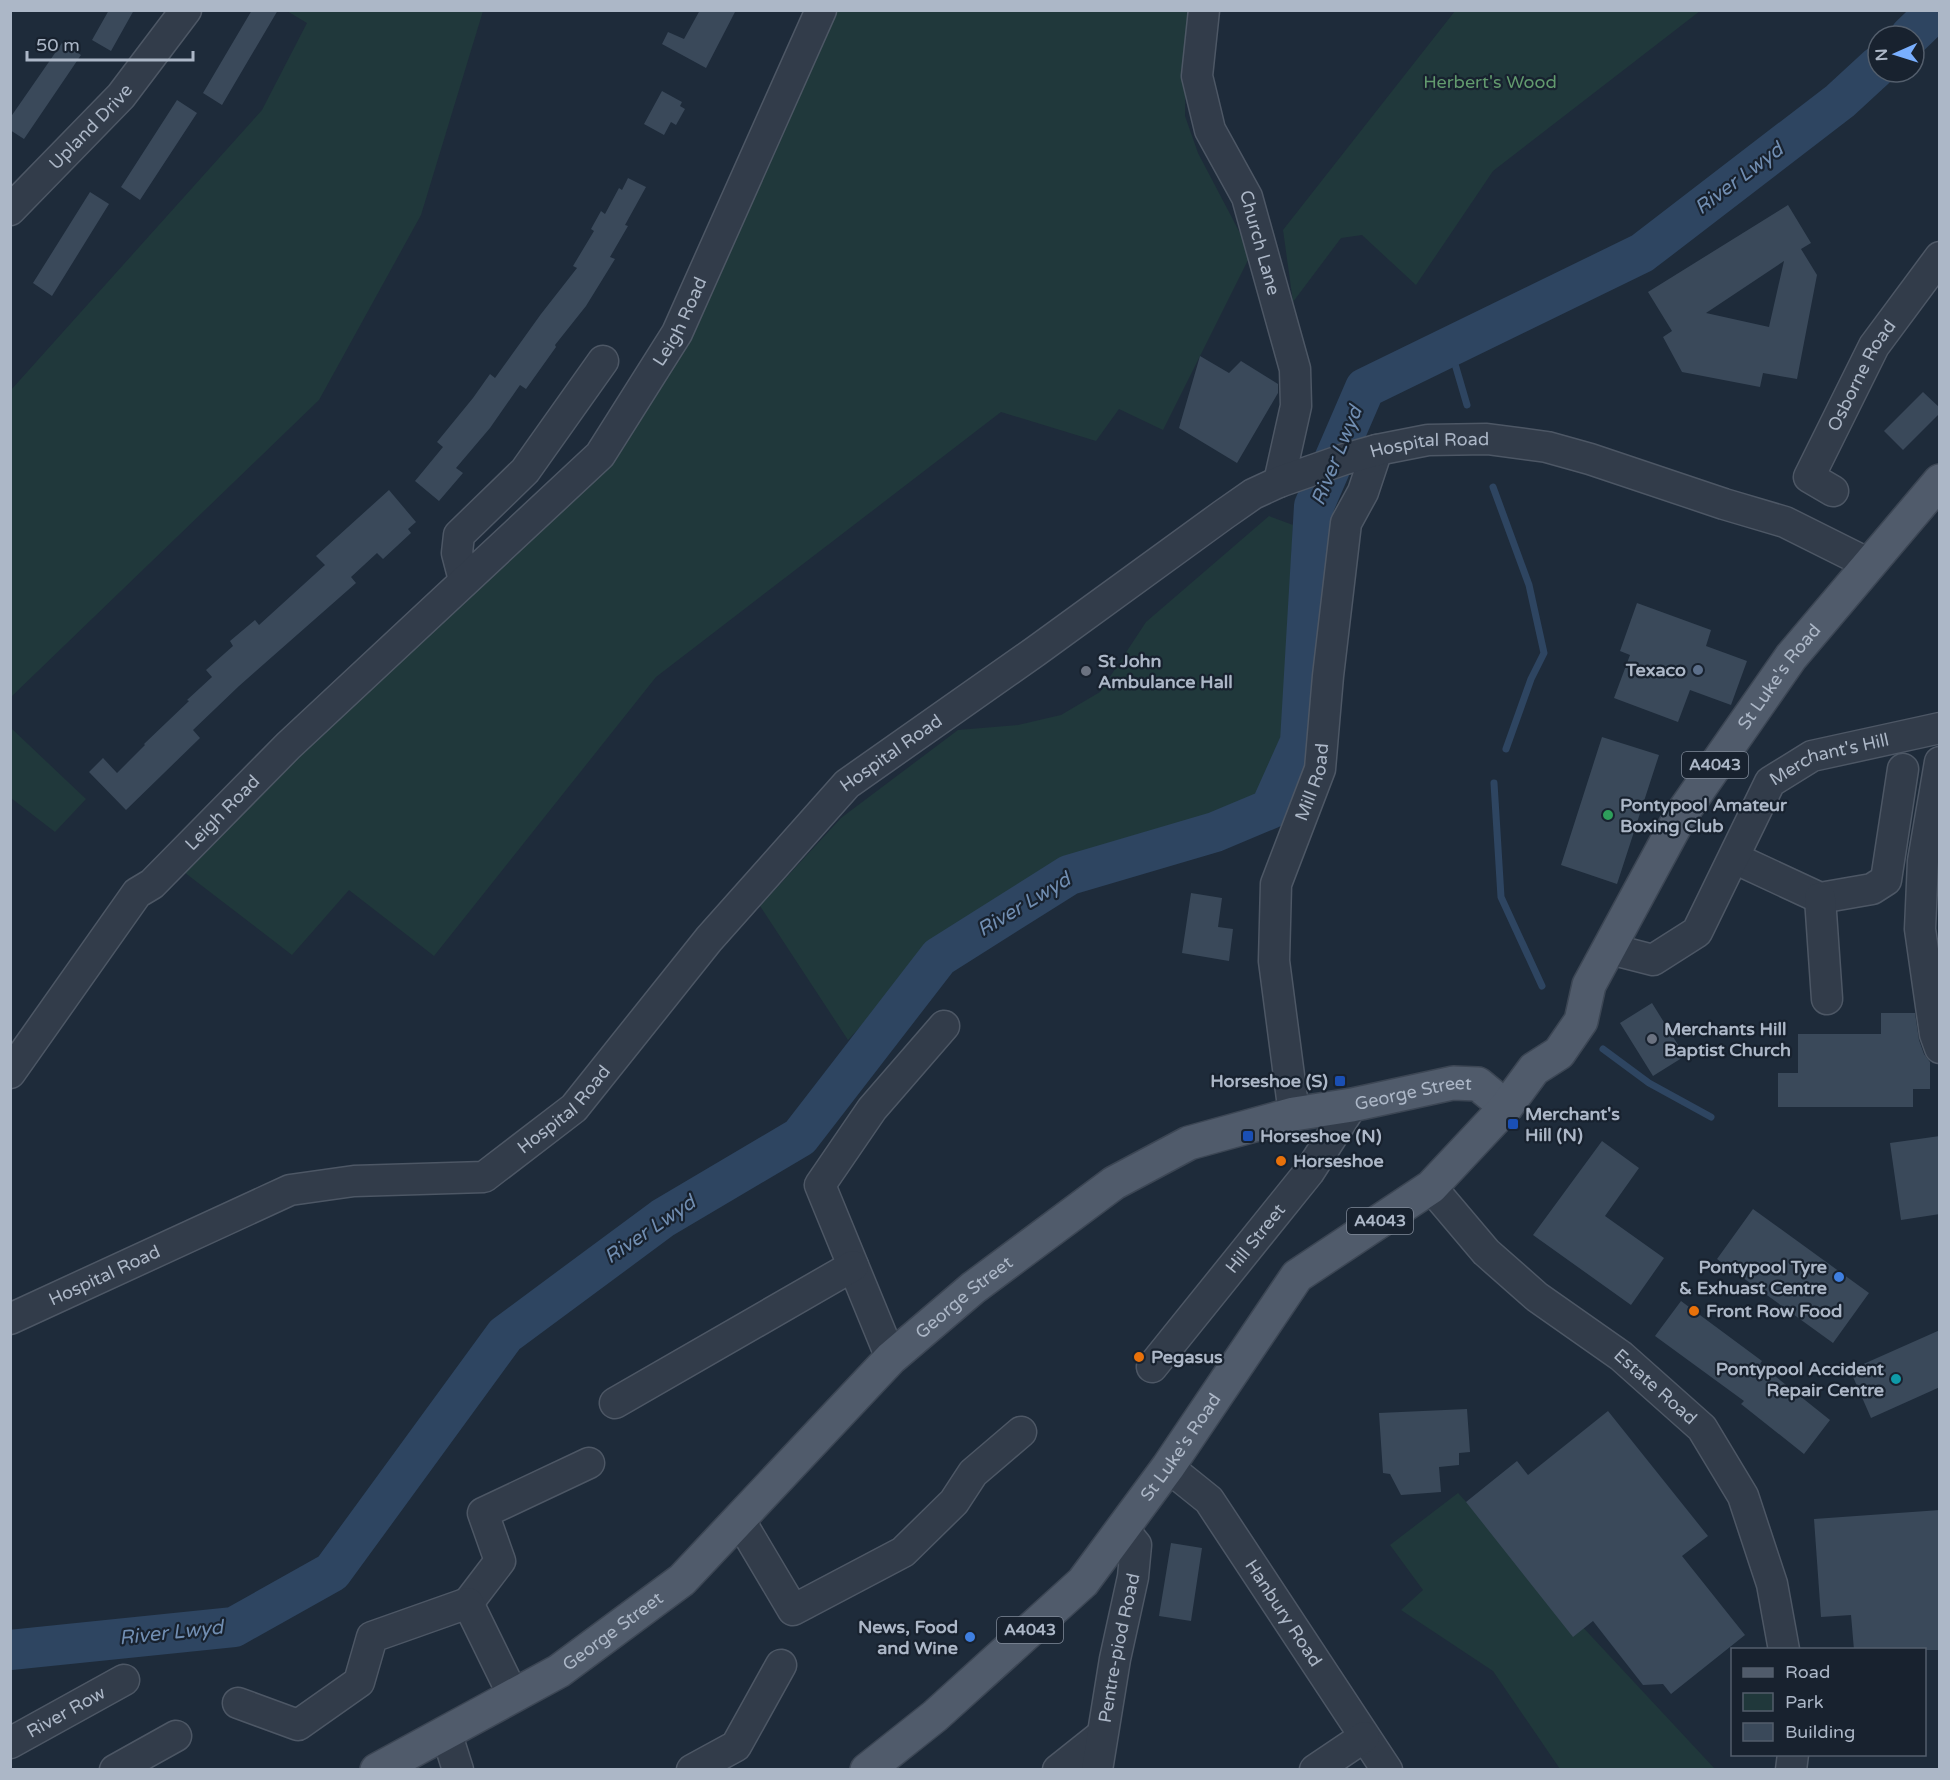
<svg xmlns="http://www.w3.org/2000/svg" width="1950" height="1780" font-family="'Varela Round',sans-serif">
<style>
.green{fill:#20383b}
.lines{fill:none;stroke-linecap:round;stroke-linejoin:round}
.stream{stroke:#2e4561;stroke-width:7}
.river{stroke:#2e4561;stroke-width:40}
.building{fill:#3a495a;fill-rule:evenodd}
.minor-casing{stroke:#4d5765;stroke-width:33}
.major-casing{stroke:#3c4654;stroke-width:36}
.minor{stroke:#323c4a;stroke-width:30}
.major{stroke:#505b6b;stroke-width:33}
.service-dot{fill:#5c6f8a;stroke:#18222f;stroke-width:2}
.worship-dot{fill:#6b7280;stroke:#18222f;stroke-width:2}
.leisure-dot{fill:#2e9e5b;stroke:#18222f;stroke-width:2}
.transit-dot{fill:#1a4fb4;stroke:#18222f;stroke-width:2}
.food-dot{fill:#e8710a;stroke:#18222f;stroke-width:2}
.shop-dot{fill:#3f7fe0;stroke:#18222f;stroke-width:2}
.culture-dot{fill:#0f9aa8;stroke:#18222f;stroke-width:2}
.labels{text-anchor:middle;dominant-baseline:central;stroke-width:4.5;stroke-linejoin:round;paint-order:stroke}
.shield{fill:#18222f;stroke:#808a99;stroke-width:1.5}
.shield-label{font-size:16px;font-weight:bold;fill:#acb7c7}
.park-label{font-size:18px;fill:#629a6e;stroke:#18222f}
.street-label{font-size:18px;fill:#acb7c7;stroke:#18222f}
.poi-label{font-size:18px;font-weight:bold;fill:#acb7c7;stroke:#18222f;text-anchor:start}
.water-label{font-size:20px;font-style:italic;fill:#718eb2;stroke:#18222f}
</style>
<rect width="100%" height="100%" fill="#1e2b3a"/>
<path class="green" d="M 287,11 L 483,11 L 421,215 L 319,400 L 11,697 L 11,390 L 262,110 L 307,23 Z
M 832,11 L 1191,11 L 1186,56 L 1185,116 L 1198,153 L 1251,254 L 1163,430 L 1119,409 L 1096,441 L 1001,412 L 656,677 L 434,956 L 349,890 L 292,955 L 180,869 L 620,453 L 689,340 Z
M 1455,11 L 1700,11 L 1493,171 L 1416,285 L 1362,235 L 1341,238 L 1293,302 L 1283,230 Z
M 1269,516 L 1293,525 L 1281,767 L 1259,800 L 1174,839 L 1076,860 L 958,923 L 848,1040 L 760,906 L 841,818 L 958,730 L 1018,725 L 1061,715 L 1100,692 L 1146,622 Z
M 11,728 L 86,799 L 55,832 L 11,798 Z
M 1458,1493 L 1715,1769 L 1560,1769 L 1493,1671 L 1401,1610 L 1423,1590 L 1390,1545 Z"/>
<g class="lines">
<path class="stream" d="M 1450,347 L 1467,405
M 1493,487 L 1529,585 L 1544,653 L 1531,679 L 1506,749
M 1494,783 L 1501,897 L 1542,986
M 1603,1049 L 1649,1083 L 1711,1117"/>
<path class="river" d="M 1910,36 L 1937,10
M 10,1650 L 234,1627 L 332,1572 L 505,1335 L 663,1218 L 800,1137 L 939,957 L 1069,875 L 1215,832 L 1270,809 L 1300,742 L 1314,506 L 1365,388 L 1642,253 L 1840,101 L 1878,66"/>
</g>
<path class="building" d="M 109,10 L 134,10 L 111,51 L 92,40 Z
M 252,10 L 278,10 L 222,105 L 203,93 Z
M 700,10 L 736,10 L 706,68 L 662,44 L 668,32 L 684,39 Z
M 62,43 L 81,55 L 24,139 L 10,130 L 10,118 Z
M 662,91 L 682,102 L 680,106 L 685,109 L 676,125 L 671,122 L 664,135 L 644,124 Z
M 177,100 L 197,113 L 140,200 L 121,187 Z
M 628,178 L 646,187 L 625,225 L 628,226 L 610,257 L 615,259 L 586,306 L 555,345 L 556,347 L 526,389 L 520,385 L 490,428 L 456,468 L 463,473 L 439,501 L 415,481 L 443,447 L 437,442 L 473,398 L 490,374 L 495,378 L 541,314 L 577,268 L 573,266 L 594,231 L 591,229 L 601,211 L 605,214 L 619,188 L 622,190 Z
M 90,192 L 109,204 L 52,296 L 33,283 Z
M 1788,205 L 1811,243 L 1801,249 L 1817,275 L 1797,379 L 1763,373 L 1760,387 L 1682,372 L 1663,337 L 1672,331 L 1648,292 ZM 1784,261 L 1769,327 L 1706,313 Z
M 1200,356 L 1229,373 L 1241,361 L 1278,384 L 1278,393 L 1237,463 L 1179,428 Z
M 1923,392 L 1940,408 L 1940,413 L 1903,450 L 1884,431 Z
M 389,490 L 416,522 L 408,529 L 411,533 L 383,559 L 377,553 L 351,577 L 356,583 L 239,686 L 193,730 L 200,738 L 126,810 L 89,772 L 103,758 L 117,773 L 145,745 L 144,744 L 189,701 L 187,700 L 212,677 L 206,670 L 233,646 L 230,641 L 255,620 L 259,625 L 325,565 L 316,556 Z
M 1637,603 L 1711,630 L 1706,646 L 1747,661 L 1731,705 L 1690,690 L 1678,722 L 1614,698 L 1630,655 L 1620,651 Z
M 1602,737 L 1659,755 L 1617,884 L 1561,865 Z
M 1191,893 L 1222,898 L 1218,927 L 1233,929 L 1229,961 L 1182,953 Z
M 1652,1003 L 1685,1056 L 1653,1076 L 1620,1023 Z
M 1881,1013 L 1915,1013 L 1919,1040 L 1924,1054 L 1930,1062 L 1930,1089 L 1913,1089 L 1913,1107 L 1778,1107 L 1778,1073 L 1798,1073 L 1798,1034 L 1881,1034 Z
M 1940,1136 L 1940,1214 L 1901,1220 L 1890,1143 Z
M 1602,1141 L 1639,1168 L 1605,1216 L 1664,1258 L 1631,1305 L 1533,1235 Z
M 1753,1209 L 1869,1293 L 1833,1343 L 1717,1259 Z
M 1681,1301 L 1762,1361 L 1760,1364 L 1830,1420 L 1804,1454 L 1741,1404 L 1744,1401 L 1655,1336 Z
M 1940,1330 L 1940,1387 L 1871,1418 L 1850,1370 Z
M 1467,1409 L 1470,1452 L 1459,1453 L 1459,1465 L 1439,1467 L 1441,1492 L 1401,1495 L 1390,1474 L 1383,1473 L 1379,1413 Z
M 1608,1411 L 1708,1536 L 1682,1556 L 1745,1635 L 1671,1694 L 1663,1684 L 1643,1685 L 1593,1621 L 1573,1637 L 1466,1502 L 1517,1461 L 1528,1475 Z
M 1940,1510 L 1940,1650 L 1854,1650 L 1851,1615 L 1821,1617 L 1814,1519 Z
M 1171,1543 L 1202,1548 L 1191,1621 L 1159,1616 Z"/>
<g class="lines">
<defs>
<g id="minor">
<path id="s1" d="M 1204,10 L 1197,76 L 1210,130 L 1247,197 L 1295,369 L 1296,406 L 1279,482"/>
<path id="s2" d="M 10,210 L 121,96 L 186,10"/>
<path id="s3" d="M 1833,491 L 1809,477 L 1874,346 L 1940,257"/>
<path d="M 464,580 L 457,553 L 459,535 L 525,471 L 603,361"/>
<path d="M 1940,762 L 1923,861 L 1920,929 L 1935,1034 L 1940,1048"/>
<path d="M 1734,858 L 1820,898 L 1872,889 L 1886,880 L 1903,769"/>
<path d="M 1820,898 L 1827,999"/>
<path id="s4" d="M 1610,949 L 1653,960 L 1697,932 L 1770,782 L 1812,756 L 1940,728"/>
<path id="s5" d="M 10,1073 L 137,893 L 152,884 L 288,746 L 600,455 L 677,333 L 821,10"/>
<path id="s6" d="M 1294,1114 L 1274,961 L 1276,884 L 1320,769 L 1328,676 L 1346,523 L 1363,492 L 1377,450"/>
<path id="s7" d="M 1431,1187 L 1486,1252 L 1537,1297 L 1621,1356 L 1702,1428 L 1743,1496 L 1772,1584 L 1784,1650"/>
<path id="s8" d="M 10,1319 L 290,1190 L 354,1181 L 484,1177 L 574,1108 L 709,939 L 847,784 L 1036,651 L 1223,515 L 1253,494 L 1279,482 L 1345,459 L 1377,450 L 1428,440 L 1487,439 L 1547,447 L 1590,459 L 1724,504 L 1785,522 L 1869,564"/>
<path d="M 891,1358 L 820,1185 L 872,1109 L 944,1026"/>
<path id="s9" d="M 1152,1367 L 1309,1172 L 1352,1105"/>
<path d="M 615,1403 L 853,1266"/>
<path id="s10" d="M 1168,1467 L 1209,1500 L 1387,1770"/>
<path d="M 739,1519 L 793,1610 L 903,1552 L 954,1502 L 973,1473 L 1021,1432"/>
<path d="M 468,1603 L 500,1561 L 483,1513 L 589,1463"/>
<path d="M 238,1703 L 298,1725 L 359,1682 L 372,1637 L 468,1603 L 513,1695"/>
<path d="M 446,1732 L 458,1770"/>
<path id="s11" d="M 10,1743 L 124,1680"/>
<path d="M 115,1770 L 176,1736"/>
<path d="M 692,1770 L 736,1746 L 781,1665"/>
<path d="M 1058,1770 L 1102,1735"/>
<path id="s12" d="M 1097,1770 L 1115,1659 L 1133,1577 L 1136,1545 L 1123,1529"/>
<path d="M 1315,1770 L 1364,1737"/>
<path d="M 1791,1770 L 1793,1754"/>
</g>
<g id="major">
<path id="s13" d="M 377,1770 L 559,1671 L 682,1580 L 891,1358 L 973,1288 L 1114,1183 L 1189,1143 L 1294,1114 L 1352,1105 L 1453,1083 L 1478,1084 L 1506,1107"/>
<path id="s14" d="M 867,1770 L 935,1716 L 1083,1582 L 1168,1467 L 1297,1276 L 1431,1187 L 1506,1107 L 1534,1069 L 1559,1053 L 1581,1021 L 1589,985 L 1681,815 L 1791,657 L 1940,481"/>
</g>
</defs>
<use href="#minor" class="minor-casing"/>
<use href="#major" class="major-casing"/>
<use href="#minor" class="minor"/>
<use href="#major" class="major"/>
</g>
<circle class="service-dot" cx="1698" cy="670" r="6"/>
<g class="worship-dot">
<circle cx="1086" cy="671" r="6"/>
<circle cx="1652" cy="1039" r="6"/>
</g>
<circle class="leisure-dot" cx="1608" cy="815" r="6"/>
<g class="transit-dot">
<rect x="1334" y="1075" width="12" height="12" rx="3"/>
<rect x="1507" y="1118" width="12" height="12" rx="3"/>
<rect x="1242" y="1130" width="12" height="12" rx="3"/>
</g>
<g class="food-dot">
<circle cx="1281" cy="1161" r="6"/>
<circle cx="1694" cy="1311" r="6"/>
<circle cx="1139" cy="1357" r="6"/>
</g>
<g class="shop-dot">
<circle cx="1839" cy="1277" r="6"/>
<circle cx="970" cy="1637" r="6"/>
</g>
<circle class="culture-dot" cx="1896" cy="1379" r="6"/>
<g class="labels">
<g class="shield">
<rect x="1682" y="752" width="66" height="26" rx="4.5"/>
<rect x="1347" y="1208" width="66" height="26" rx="4.5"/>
<rect x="997" y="1617" width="66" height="26" rx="4.5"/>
</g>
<g class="shield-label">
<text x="1715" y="765">A4043</text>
<text x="1380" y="1221">A4043</text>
<text x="1030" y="1630">A4043</text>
</g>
<g class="park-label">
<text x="1490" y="82">Herbert's Wood</text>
</g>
<g class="street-label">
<text stroke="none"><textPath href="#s2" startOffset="116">Upland Drive</textPath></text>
<text stroke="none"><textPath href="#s1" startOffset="246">Church Lane</textPath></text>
<text stroke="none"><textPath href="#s5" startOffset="1014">Leigh Road</textPath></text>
<text stroke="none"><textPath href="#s3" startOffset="142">Osborne Road</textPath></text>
<text stroke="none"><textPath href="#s8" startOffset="1724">Hospital Road</textPath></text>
<text stroke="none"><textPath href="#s14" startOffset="1446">St Luke's Road</textPath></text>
<text stroke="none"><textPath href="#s8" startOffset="1094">Hospital Road</textPath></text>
<text stroke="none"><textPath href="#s4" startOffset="328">Merchant's Hill</textPath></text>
<text stroke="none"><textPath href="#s6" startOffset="340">Mill Road</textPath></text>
<text stroke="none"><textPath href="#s5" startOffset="338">Leigh Road</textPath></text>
<text stroke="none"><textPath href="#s13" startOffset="1264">George Street</textPath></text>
<text stroke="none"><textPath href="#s8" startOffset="608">Hospital Road</textPath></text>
<text stroke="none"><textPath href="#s9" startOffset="165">Hill Street</textPath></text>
<text stroke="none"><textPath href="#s8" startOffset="104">Hospital Road</textPath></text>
<text stroke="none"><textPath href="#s13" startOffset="760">George Street</textPath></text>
<text stroke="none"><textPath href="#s7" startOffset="302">Estate Road</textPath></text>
<text stroke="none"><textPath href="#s14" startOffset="453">St Luke's Road</textPath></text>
<text stroke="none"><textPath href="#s10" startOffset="188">Hanbury Road</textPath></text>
<text stroke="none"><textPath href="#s13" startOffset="274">George Street</textPath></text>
<text stroke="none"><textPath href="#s12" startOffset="124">Pentre-piod Road</textPath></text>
<text stroke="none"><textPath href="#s11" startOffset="64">River Row</textPath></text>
</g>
<g class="poi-label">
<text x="1098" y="661">St John<tspan x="1098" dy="21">Ambulance Hall</tspan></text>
<text x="1686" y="670" text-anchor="end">Texaco</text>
<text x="1620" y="805">Pontypool Amateur<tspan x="1620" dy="21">Boxing Club</tspan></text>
<text x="1664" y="1029">Merchants Hill<tspan x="1664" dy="21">Baptist Church</tspan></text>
<text x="1328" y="1081" text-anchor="end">Horseshoe (S)</text>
<text x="1525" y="1114">Merchant's<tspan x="1525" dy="21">Hill (N)</tspan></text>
<text x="1260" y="1136">Horseshoe (N)</text>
<text x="1293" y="1161">Horseshoe</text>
<text x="1827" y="1267" text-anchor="end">Pontypool Tyre<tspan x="1827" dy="21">&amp; Exhuast Centre</tspan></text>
<text x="1706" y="1311">Front Row Food</text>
<text x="1151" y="1357">Pegasus</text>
<text x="1884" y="1369" text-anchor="end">Pontypool Accident<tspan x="1884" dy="21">Repair Centre</tspan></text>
<text x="958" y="1627" text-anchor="end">News, Food<tspan x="958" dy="21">and Wine</tspan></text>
</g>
<g class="water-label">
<text transform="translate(1739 179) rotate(-37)">River Lwyd</text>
<text transform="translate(1337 456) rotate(-68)">River Lwyd</text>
<text transform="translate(1024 905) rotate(-31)">River Lwyd</text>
<text transform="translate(650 1230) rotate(-34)">River Lwyd</text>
<text transform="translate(171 1633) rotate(-6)">River Lwyd</text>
</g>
</g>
<rect width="1950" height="1780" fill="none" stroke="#acb7c7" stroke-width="24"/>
<rect x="1731" y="1648" width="195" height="108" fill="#18222f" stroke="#535e6c" stroke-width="1.5"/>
<rect x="1743" y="1668" width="30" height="9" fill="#505b6b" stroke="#535e6c" stroke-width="1.5"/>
<text x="1785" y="1678" font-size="18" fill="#acb7c7">Road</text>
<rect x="1743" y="1693" width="30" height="18" fill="#20383b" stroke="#535e6c" stroke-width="1.5"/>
<text x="1785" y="1708" font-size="18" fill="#acb7c7">Park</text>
<rect x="1743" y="1723" width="30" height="18" fill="#3a495a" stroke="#535e6c" stroke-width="1.5"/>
<text x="1785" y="1738" font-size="18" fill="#acb7c7">Building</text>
<g transform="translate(1896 54) rotate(267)"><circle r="28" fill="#18222f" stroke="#535e6c" stroke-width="1.5"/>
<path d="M0-4.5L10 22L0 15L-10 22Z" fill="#79afff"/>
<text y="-9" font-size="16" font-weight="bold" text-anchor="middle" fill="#acb7c7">N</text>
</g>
<path d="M27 51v9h166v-9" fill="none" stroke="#acb7c7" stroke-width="3"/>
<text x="36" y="51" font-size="18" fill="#acb7c7" stroke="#18222f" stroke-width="4.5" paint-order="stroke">50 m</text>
</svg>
